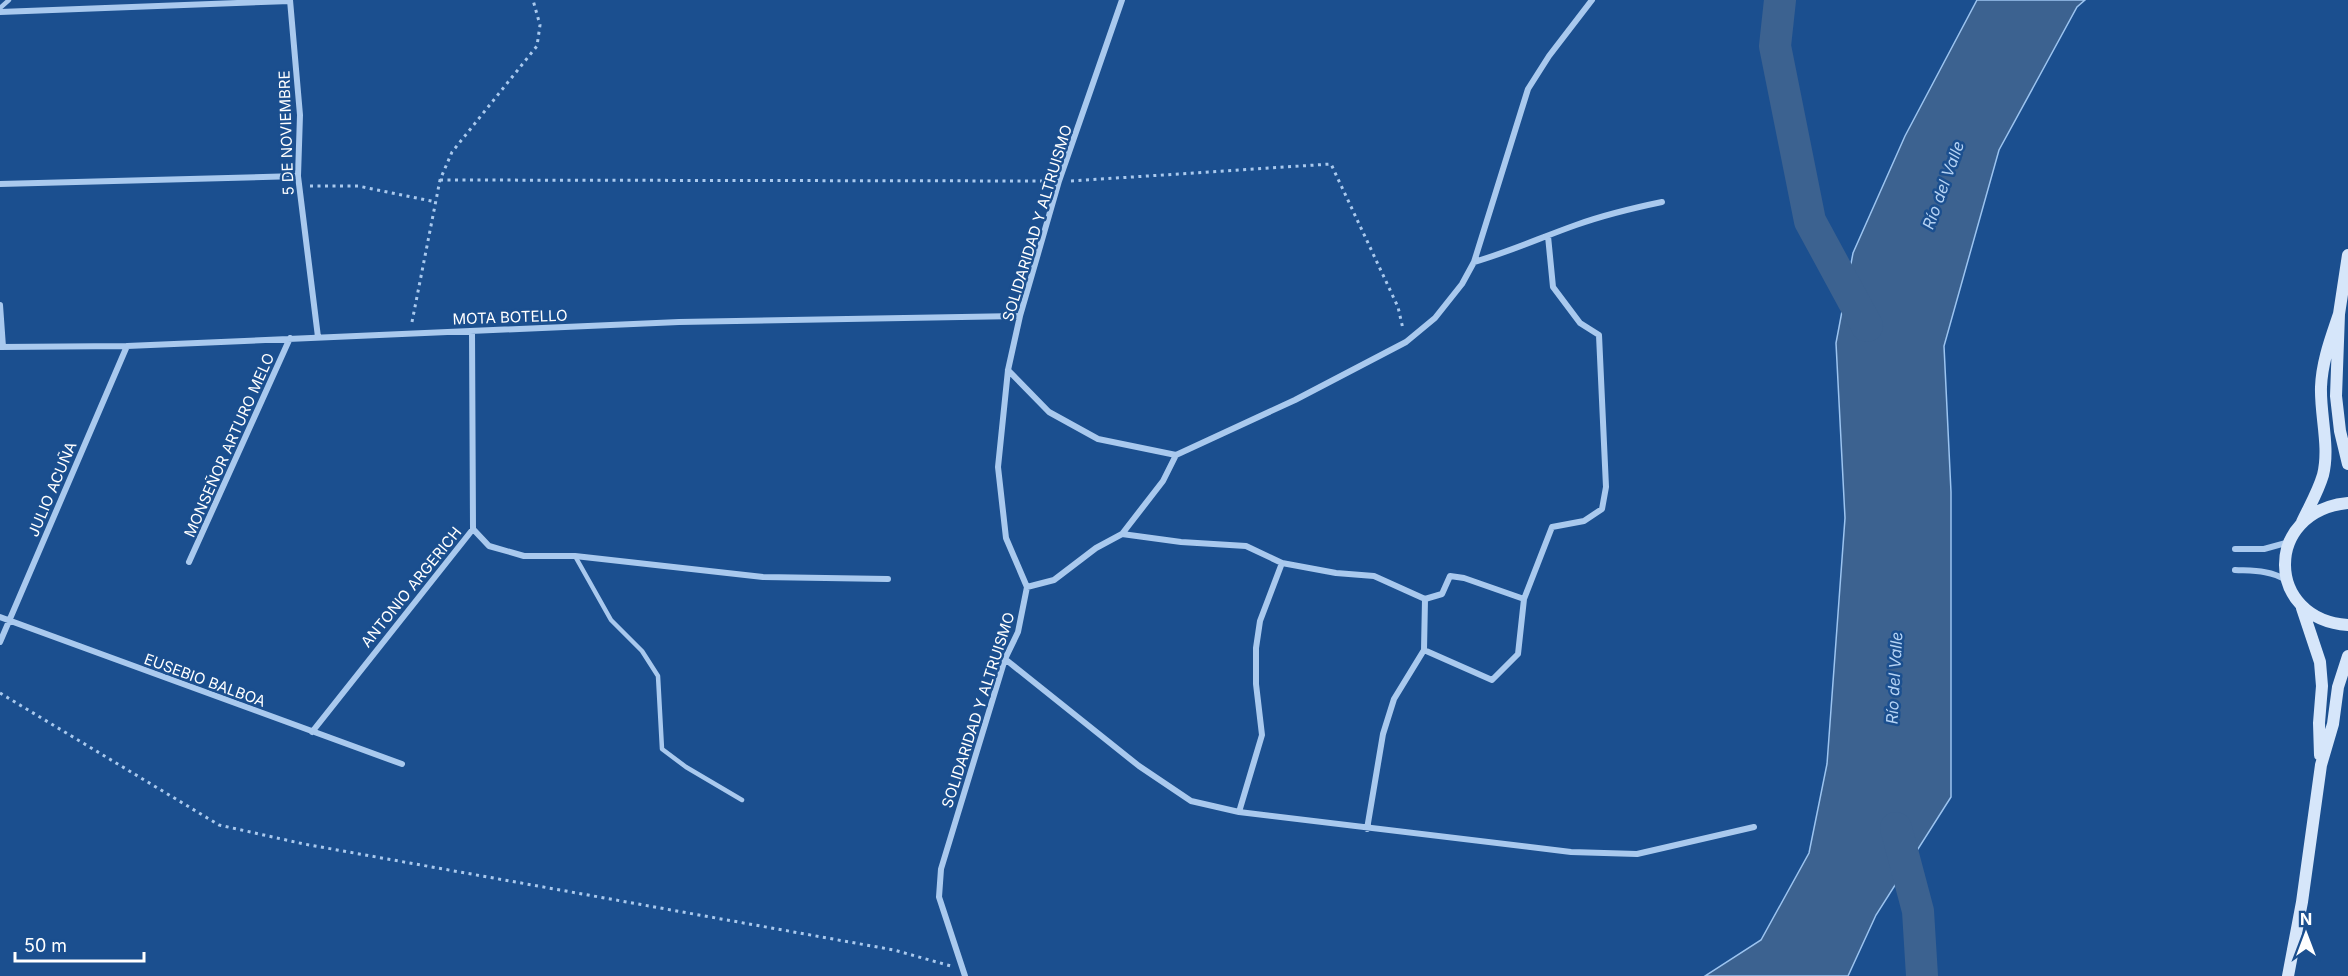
<svg xmlns="http://www.w3.org/2000/svg" width="2348" height="976" font-family="Inter,sans-serif">
<style>
.water{fill:#3c6290;stroke:#9cc4f0;stroke-width:1.5}
.lines{fill:none;stroke-linecap:round;stroke-linejoin:round}
.river{stroke:#3c6290;stroke-width:32}
.path{stroke:#a9c9ee;stroke-width:3;stroke-dasharray:3 4.5;stroke-linecap:butt}
.service{stroke:#a9c9ee;stroke-width:4.5}
.minor{stroke:#a9c9ee;stroke-width:6}
.secondary{stroke:#d6e6fa;stroke-width:12}
.labels{text-anchor:middle;dominant-baseline:central;stroke-width:5;stroke-linejoin:round;paint-order:stroke}
.street-label{font-size:15px;fill:#fff;stroke:#1b4f8f}
.water-label{font-size:16px;font-style:italic;fill:#b5d3f5;stroke:#1b4f8f}
</style>
<rect width="100%" height="100%" fill="#1b4f8f"/>
<path class="water" d="M 1977,0 L 2085,0 L 2077,7 L 1999,150 L 1944,346 L 1951,492 L 1951,797 L 1876,915 L 1848,976 L 1705,976 L 1761,940 L 1809,853 L 1827,764 L 1845,518 L 1836,343 L 1853,253 L 1905,136 Z"/>
<g class="lines">
<path class="river" d="M 1780,0 L 1775,46 L 1810,221 L 1867,326
M 1896,828 L 1918,911 L 1922,976"/>
<path class="path" d="M 440,180 L 1047,181
M 1071,181 L 1331,164 L 1398,307 L 1403,329
M 310,186 L 358,186 L 436,202
M 412,322 L 440,180 L 452,152 L 537,46 L 540,25 L 533,0
M 0,693 L 219,825 L 304,844 L 894,950 L 951,966"/>
<path class="service" d="M 0,8 L 9,0
M 575,556 L 611,620 L 642,651 L 658,676 L 662,749 L 686,767 L 742,800"/>
<path class="minor" d="M 290,0 L 300,115 L 298,176 L 318,337
M 0,12 L 290,1
M 0,184 L 298,176
M 1474,262 C 1509,252 1542,237 1576,225 C 1604,215 1633,208 1662,202
M 0,305 L 3,347
M 0,347 L 127,346 L 679,322 L 1020,316
M 1008,370 L 1049,412 L 1098,439 L 1176,455
M 473,529 L 489,546 L 524,556 L 575,556 L 763,577 L 888,579
M 1122,534 L 1181,542 L 1246,546 L 1282,563 L 1336,573 L 1374,576 L 1425,599 L 1424,650 L 1394,699 L 1383,734 L 1367,829
M 2235,549 L 2264,549 L 2289,542
M 189,562 L 290,338
M 2235,570 C 2253,571 2270,570 2286,580
M 1027,587 L 1054,580 L 1096,548 L 1122,534 L 1163,481 L 1176,455 L 1295,400 L 1406,342 L 1435,318 L 1462,284 L 1474,262 L 1528,89 L 1549,56 L 1592,0
M 1425,599 L 1442,594 L 1450,576 L 1464,578 L 1524,599 L 1552,527 L 1584,521 L 1602,509 L 1606,487 L 1599,335 L 1580,323 L 1553,287 L 1548,236
M 0,617 L 402,764
M 0,642 L 127,346
M 1424,650 L 1492,680 L 1518,654 L 1524,599
M 1005,659 L 1139,766 L 1191,801 L 1239,812 L 1571,852 L 1637,854 L 1754,827
M 312,732 L 473,529 L 472,331
M 1239,812 L 1262,735 L 1256,684 L 1256,648 L 1260,621 L 1282,563
M 965,976 L 939,897 L 941,869 L 1005,659 L 1018,632 L 1027,587 L 1006,538 L 998,467 L 1008,370 L 1020,316 L 1059,181 L 1122,0"/>
<path class="secondary" d="M 2348,255 L 2339,314 L 2336,396 L 2340,431 L 2348,464
M 2348,503 C 2263,511 2265,620 2348,625
M 2302,522 C 2309,507 2318,492 2323,475 C 2330,447 2320,415 2321,387 C 2322,361 2331,338 2339,314
M 2302,608 L 2320,662 L 2322,686 L 2319,723 L 2320,755
M 2288,976 L 2302,902 L 2321,765 L 2333,724 L 2338,687 L 2348,656"/>
</g>
<g class="labels">
<g class="street-label">
<text transform="translate(286 133) rotate(-92)">5 DE NOVIEMBRE</text>
<text transform="translate(1037 223) rotate(-73)">SOLIDARIDAD Y ALTRUISMO</text>
<text transform="translate(510 317) rotate(-2)">MOTA BOTELLO</text>
<text transform="translate(229 445) rotate(-66)">MONSEÑOR ARTURO MELO</text>
<text transform="translate(52 489) rotate(-67)">JULIO ACUÑA</text>
<text transform="translate(411 587) rotate(-51)">ANTONIO ARGERICH</text>
<text transform="translate(205 680) rotate(20)">EUSEBIO BALBOA</text>
<text transform="translate(978 710) rotate(-72)">SOLIDARIDAD Y ALTRUISMO</text>
</g>
<g class="water-label">
<text transform="translate(1943 185) rotate(-70)">Río del Valle</text>
<text transform="translate(1894 678) rotate(-87)">Río del Valle</text>
</g>
</g>
<g transform="translate(2306 934)" stroke="#1b4f8f" stroke-width="4.5" paint-order="stroke">
<path d="M0-4.5L10 22L0 15L-10 22Z" fill="#ffffff"/>
<text y="-9" font-size="16" font-weight="bold" text-anchor="middle" fill="#ffffff">N</text>
</g>
<path d="M15 952v9h129v-9" fill="none" stroke="#ffffff" stroke-width="3"/>
<text x="24" y="952" font-size="18" fill="#ffffff" stroke="#1b4f8f" stroke-width="4.5" paint-order="stroke">50 m</text>
</svg>
